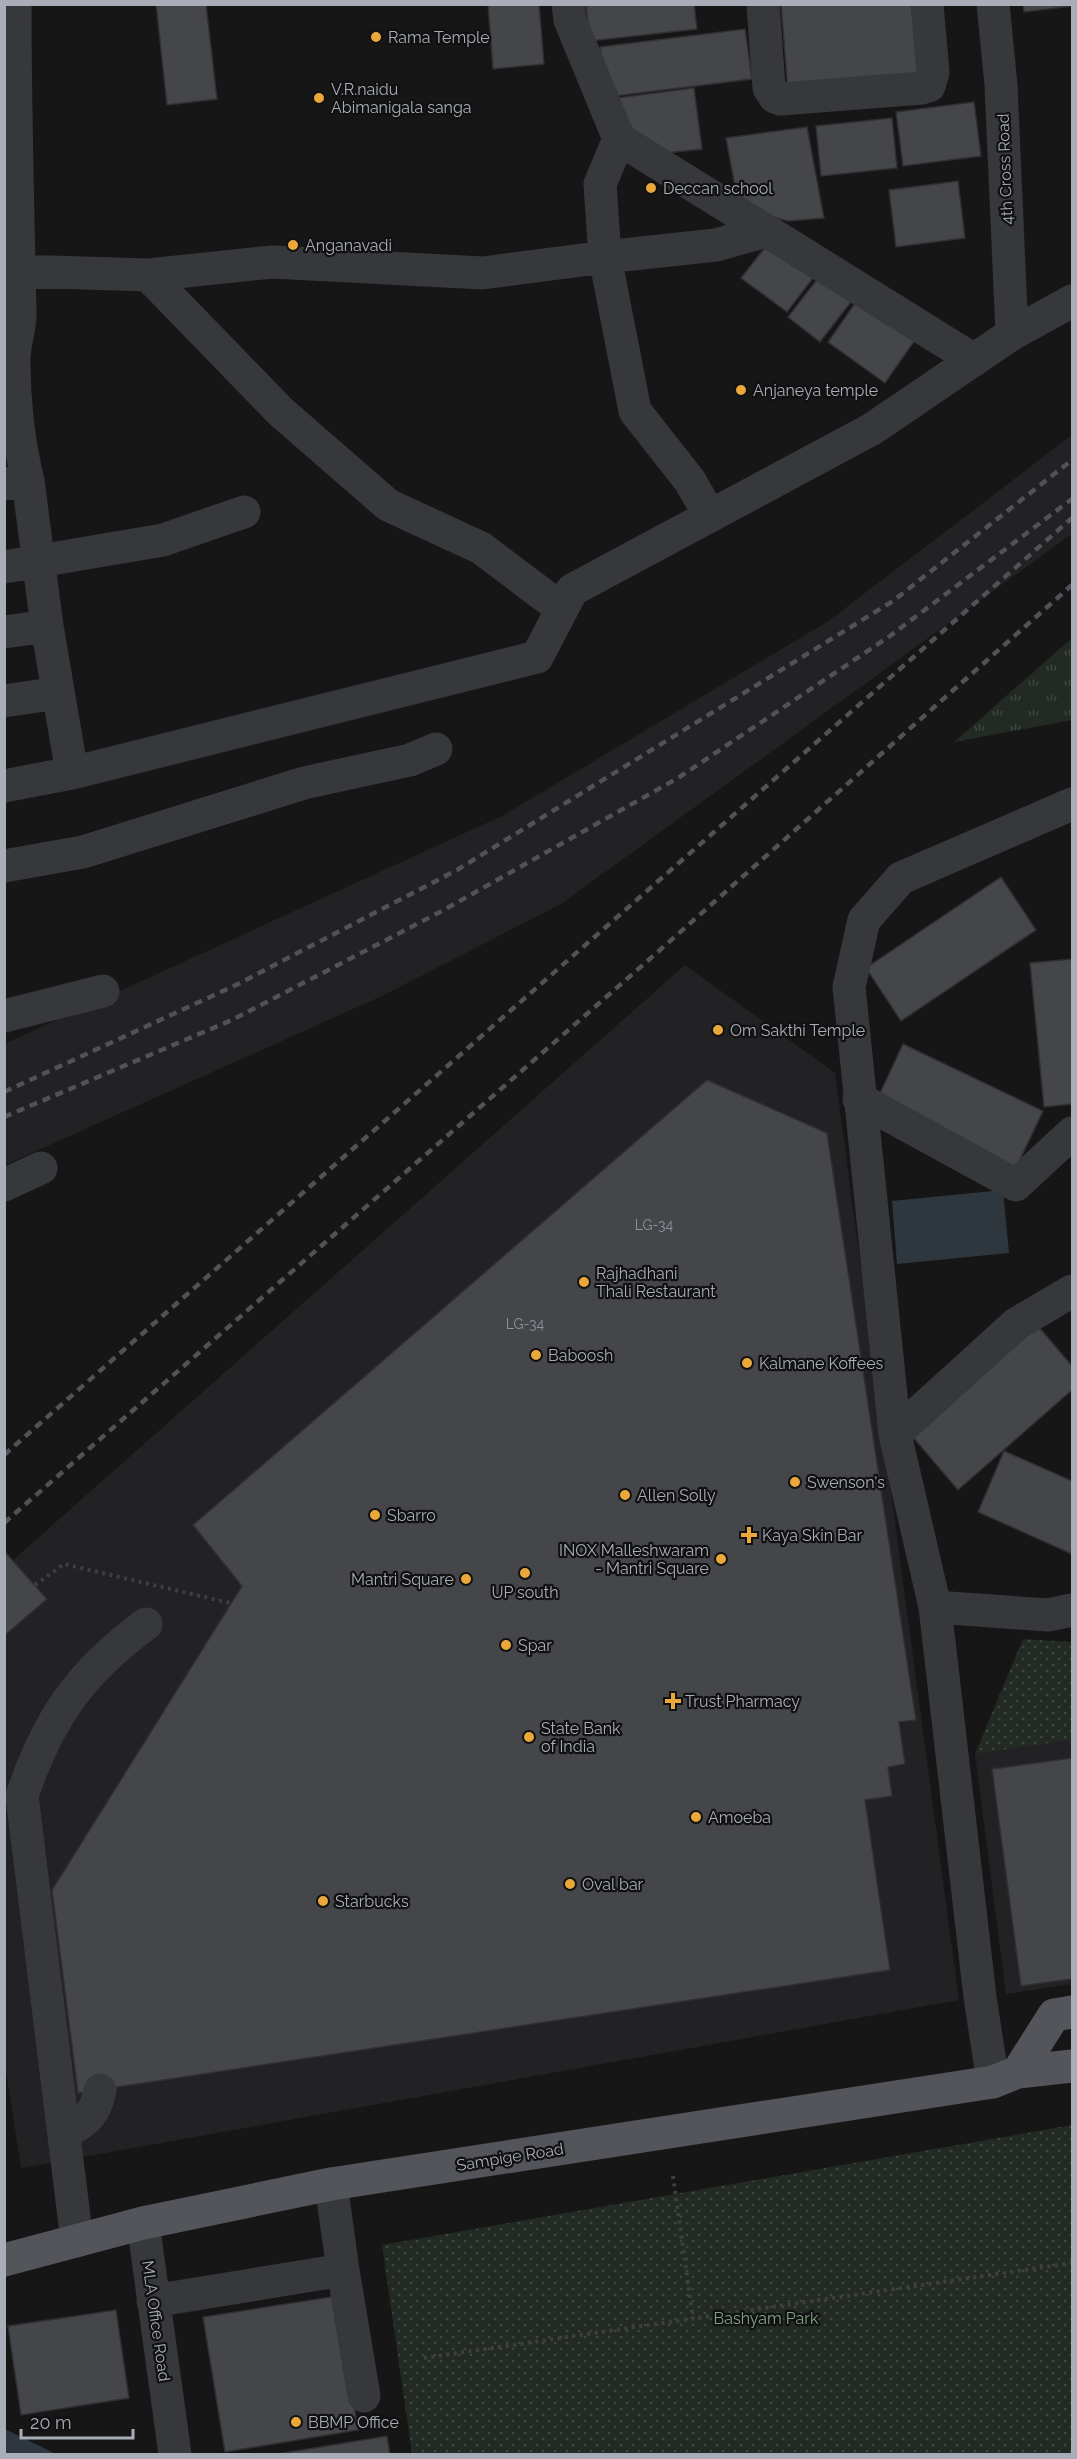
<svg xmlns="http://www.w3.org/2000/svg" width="1077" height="2459" font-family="Raleway,sans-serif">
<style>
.built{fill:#222224}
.grass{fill:url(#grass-tufts)}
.park{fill:url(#park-dots)}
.water{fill:#2e373d}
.building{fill:#45464a;stroke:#303033;stroke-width:1.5}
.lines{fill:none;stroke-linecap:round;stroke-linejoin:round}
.path{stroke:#3d3f43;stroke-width:4;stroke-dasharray:3 4.5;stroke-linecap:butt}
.minor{stroke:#37383c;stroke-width:33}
.major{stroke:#53555b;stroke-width:33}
.rail{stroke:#505257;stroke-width:4.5;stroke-dasharray:8 6;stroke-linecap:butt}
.poi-dot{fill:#eaa83b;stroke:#111112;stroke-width:2}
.labels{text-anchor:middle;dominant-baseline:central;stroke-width:4.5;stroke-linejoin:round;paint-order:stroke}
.number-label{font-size:14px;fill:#8f939c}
.poi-label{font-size:16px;fill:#a8adb7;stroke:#111112;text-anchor:start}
.street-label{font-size:16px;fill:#a8adb7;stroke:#111112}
.park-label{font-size:16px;fill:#80a181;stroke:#111112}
</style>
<defs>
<pattern id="grass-tufts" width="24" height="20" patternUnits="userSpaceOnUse" patternTransform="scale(1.5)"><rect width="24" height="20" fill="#222a23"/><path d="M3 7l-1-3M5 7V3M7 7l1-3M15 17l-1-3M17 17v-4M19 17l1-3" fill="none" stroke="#3f4641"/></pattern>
<pattern id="park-dots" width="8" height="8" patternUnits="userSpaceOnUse" patternTransform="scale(1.5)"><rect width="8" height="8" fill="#222a23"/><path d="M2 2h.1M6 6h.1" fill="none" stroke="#3f4641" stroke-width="1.8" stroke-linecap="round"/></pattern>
</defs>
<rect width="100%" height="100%" fill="#161617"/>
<path class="built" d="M 1072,435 L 1072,534 L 561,904 L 382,996 L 5,1165 L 4,1044 L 502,816 L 827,622 Z
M 685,965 L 835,1073 L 959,2000 L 21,2168 L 4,2057 L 4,1636 L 47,1599 L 13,1560 Z
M 1072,1740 L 1072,1984 L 1006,1994 L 975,1754 Z"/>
<path class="grass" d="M 1072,638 L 1072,720 L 954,742 Z"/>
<path class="park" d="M 1023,1639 L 1072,1642 L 1072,1740 L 975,1754 Z
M 1072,2125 L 1072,2454 L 412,2454 L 382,2245 Z"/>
<path class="water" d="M 1003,1190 L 1009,1253 L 897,1264 L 892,1201 Z
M 4,2429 L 5,2429 L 56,2454 L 5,2454 Z"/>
<path class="building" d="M 156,4 L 206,4 L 217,99 L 167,105 Z
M 488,4 L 539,4 L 544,64 L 493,69 Z
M 599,4 L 694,4 L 697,29 L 590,41 L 586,6 Z
M 781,4 L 917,4 L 924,80 L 788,91 Z
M 1023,4 L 1072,4 L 1072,6 L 1024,12 Z
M 745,29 L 752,79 L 607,97 L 600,47 Z
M 694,88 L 702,149 L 657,154 L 632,128 L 616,98 Z
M 974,102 L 981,156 L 903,166 L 896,112 Z
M 892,118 L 897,168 L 821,176 L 816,126 Z
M 807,127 L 824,218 L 788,221 L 739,208 L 726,138 Z
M 958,181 L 965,238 L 896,247 L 889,190 Z
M 767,245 L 813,278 L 787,312 L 741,278 Z
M 822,273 L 854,298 L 820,342 L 788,317 Z
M 858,299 L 915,340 L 885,383 L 828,342 Z
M 1001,877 L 1036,930 L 901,1021 L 866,968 Z
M 1072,959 L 1072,1104 L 1044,1107 L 1030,963 Z
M 903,1044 L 1043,1111 L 1016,1168 L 876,1102 Z
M 707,1080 L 827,1133 L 916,1720 L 899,1722 L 905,1764 L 888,1767 L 892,1796 L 865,1800 L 890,1970 L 78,2093 L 52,1890 L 242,1586 L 193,1525 Z
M 1038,1326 L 1072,1366 L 1072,1390 L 958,1490 L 912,1436 Z
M 1004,1451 L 1072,1481 L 1072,1554 L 978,1512 Z
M 4,1551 L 47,1599 L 4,1636 Z
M 1072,1758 L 1072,1979 L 1021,1986 L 992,1769 Z
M 337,2296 L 358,2430 L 225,2452 L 203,2317 Z
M 116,2310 L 129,2398 L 21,2415 L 8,2326 Z
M 387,2436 L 390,2454 L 277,2454 Z"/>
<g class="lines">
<path class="path" d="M 35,1585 L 64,1564 L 230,1603
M 673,2176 L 693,2319
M 424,2358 L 1072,2263"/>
<path class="minor" d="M 568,4 L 570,20 L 619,139 L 974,360
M 763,4 L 769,88 L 775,97 L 781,99 L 922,88 L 929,86 L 933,73 L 927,4
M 993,4 L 1001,85 L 1012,334
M 619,139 L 600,184 L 605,257 L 635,411 L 690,481 L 710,516
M 18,271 L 148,275 L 272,262 L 483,273 L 605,257 L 716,245 L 766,231
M 148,275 L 281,412 L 388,505 L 481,548 L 562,609
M 28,481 L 47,626 L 72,773
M 4,484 L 28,481 C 18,440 14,401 14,359 C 14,344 20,329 20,314 C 18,211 15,108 15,4
M 4,567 L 163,540 L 244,512
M 4,632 L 47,626
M 4,701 L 58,693
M 4,786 L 72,773 L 537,657 L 572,590 L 872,429 L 1012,334 L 1072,301
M 4,866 L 83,852 L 304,783 L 410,760 L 436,749
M 4,1016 L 103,991
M 859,1099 L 1016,1185 L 1072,1133
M 4,1185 L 41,1168
M 895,1434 L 1016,1324 L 1072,1291
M 935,1607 L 1048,1615 L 1072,1610
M 993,2082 L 980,1997 L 935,1607 L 895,1434 L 849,987 L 864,920 L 901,878 L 1072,804
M 64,2131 C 86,2124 96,2112 100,2090
M 331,2184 L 343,2270 L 364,2396
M 143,2223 L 175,2454
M 77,2241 L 22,1796 C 48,1718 80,1673 146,1624
M 153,2301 L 343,2270"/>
<path class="major" d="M 1018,2072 L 1054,2015 L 1072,2012
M 4,2260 L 143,2223 L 331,2184 L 993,2082 L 1018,2072 L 1072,2066"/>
<path class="rail" d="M 4,1092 L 236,985 L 457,870 L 893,601 L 1072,460
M 4,1117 L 232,1020 L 442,911 L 678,778 L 890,636 L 1072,499
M 4,1455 L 1072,518
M 4,1523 L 652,957 L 1072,585"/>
</g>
<g class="poi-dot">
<circle cx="376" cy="37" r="6"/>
<circle cx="319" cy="98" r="6"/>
<circle cx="651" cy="188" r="6"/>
<circle cx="293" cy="245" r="6"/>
<circle cx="741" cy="390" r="6"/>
<circle cx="718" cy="1030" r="6"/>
<circle cx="584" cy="1282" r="6"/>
<circle cx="536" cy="1355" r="6"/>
<circle cx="747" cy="1363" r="6"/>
<circle cx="795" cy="1482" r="6"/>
<circle cx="625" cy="1495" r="6"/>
<circle cx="375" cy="1515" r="6"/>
<path d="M746 1526h6v6h6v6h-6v6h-6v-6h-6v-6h6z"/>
<circle cx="721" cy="1559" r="6"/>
<circle cx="525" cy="1573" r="6"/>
<circle cx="466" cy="1579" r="6"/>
<circle cx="506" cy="1645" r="6"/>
<path d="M670 1692h6v6h6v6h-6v6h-6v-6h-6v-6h6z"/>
<circle cx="529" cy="1737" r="6"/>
<circle cx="696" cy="1817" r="6"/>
<circle cx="570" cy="1884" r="6"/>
<circle cx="323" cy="1901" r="6"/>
<circle cx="296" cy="2422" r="6"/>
</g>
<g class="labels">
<g class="number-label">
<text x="654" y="1225">LG-34</text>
<text x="525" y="1324">LG-34</text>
</g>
<g class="poi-label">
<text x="388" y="37">Rama Temple</text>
<text x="331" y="89">V.R.naidu<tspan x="331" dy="18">Abimanigala sanga</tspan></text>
<text x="663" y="188">Deccan school</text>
<text x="305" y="245">Anganavadi</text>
<text x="753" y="390">Anjaneya temple</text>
<text x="730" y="1030">Om Sakthi Temple</text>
<text x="596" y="1273">Rajhadhani<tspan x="596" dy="18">Thali Restaurant</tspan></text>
<text x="548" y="1355">Baboosh</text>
<text x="759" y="1363">Kalmane Koffees</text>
<text x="807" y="1482">Swenson's</text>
<text x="637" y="1495">Allen Solly</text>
<text x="387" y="1515">Sbarro</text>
<text x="762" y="1535">Kaya Skin Bar</text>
<text x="709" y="1550" text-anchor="end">INOX Malleshwaram<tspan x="709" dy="18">- Mantri Square</tspan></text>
<text x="454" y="1579" text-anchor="end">Mantri Square</text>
<text x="525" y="1592" text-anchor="middle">UP south</text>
<text x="518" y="1645">Spar</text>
<text x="685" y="1701">Trust Pharmacy</text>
<text x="541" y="1728">State Bank<tspan x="541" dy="18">of India</tspan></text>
<text x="708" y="1817">Amoeba</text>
<text x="582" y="1884">Oval bar</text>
<text x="335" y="1901">Starbucks</text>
<text x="308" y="2422">BBMP Office</text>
</g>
<g class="street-label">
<text transform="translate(1005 169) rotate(-92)">4th Cross Road</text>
<text transform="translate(510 2157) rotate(-9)">Sampige Road</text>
<text transform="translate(156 2321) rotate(82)">MLA Office Road</text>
</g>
<g class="park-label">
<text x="766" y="2318">Bashyam Park</text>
</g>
</g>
<rect width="1077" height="2459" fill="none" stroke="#a8adb7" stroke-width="12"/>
<path d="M21 2429v9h112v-9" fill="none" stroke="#a8adb7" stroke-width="3"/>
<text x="30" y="2429" font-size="18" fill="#a8adb7" stroke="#111112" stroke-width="4.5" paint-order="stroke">20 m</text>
</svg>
